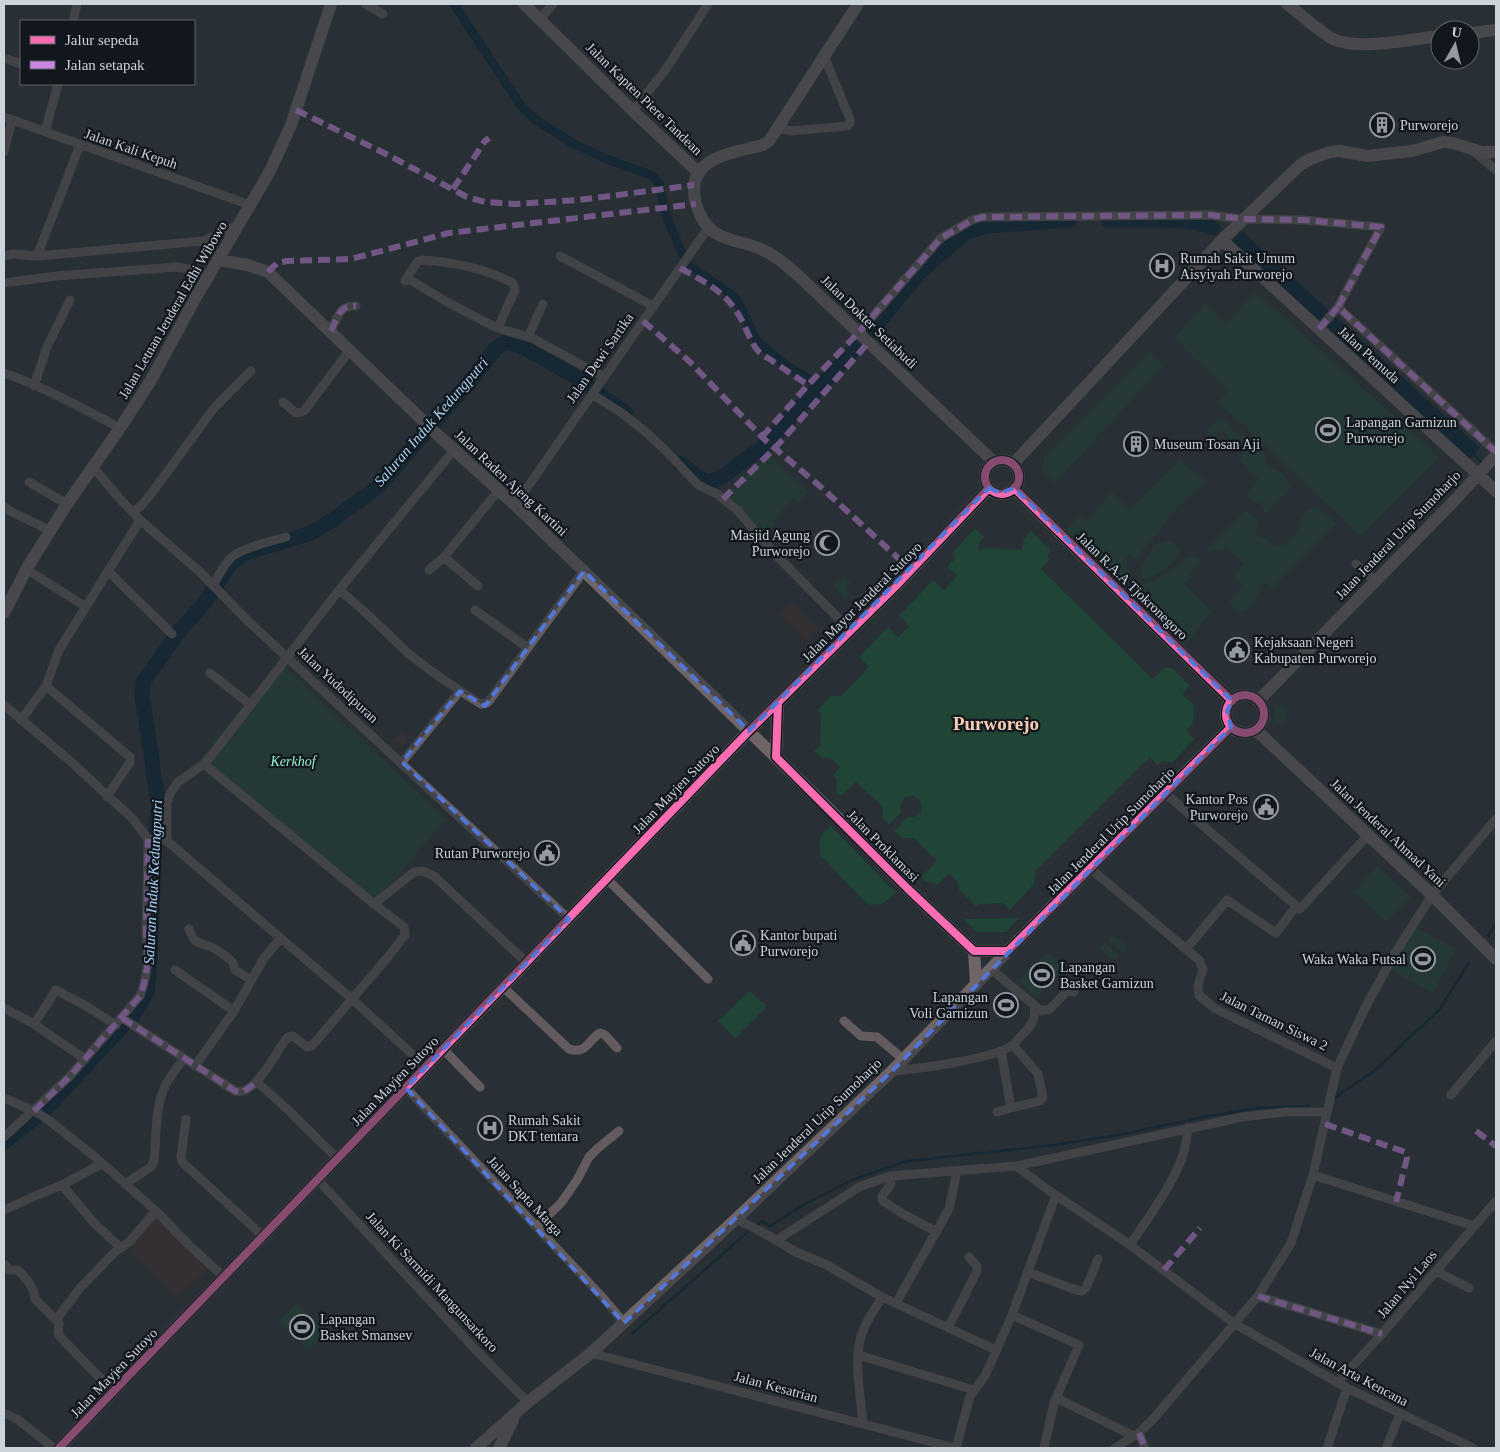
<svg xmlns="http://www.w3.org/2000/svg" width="1500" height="1452" font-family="'Times New Roman',serif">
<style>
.medical{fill:#403032}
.green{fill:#204436}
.water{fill:#041f36}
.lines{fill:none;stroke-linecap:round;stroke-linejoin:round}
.stream{stroke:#041f36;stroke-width:2.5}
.canal{stroke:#041f36;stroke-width:9}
.river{stroke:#041f36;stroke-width:15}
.street{stroke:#635b5d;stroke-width:9}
.secondary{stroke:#6f6567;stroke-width:12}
.quiet{stroke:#c787e3;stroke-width:6;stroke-dasharray:12 6;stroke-linecap:butt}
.cycleway-casing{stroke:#11171c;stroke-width:11}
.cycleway{stroke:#f96db3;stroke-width:8}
.marked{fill:none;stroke:#5276d9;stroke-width:4;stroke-dasharray:10 6;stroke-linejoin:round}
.labels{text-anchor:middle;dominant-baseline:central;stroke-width:4.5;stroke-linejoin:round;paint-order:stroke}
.street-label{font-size:14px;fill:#ccd4db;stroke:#11171c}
.poi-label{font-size:14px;fill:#ccd4db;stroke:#11171c;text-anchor:start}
.park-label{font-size:14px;font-style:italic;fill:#99f6cc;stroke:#11171c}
.water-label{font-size:15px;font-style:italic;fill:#aad2f5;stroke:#11171c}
.district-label{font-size:19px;font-weight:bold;fill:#f8ccb4;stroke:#11171c}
</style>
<rect width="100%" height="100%" fill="#282f35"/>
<path class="medical" d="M 1164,253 L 1176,264 L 1160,280 L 1149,269 Z
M 792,603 L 818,629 L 806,641 L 779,615 Z
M 402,731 L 410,740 L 403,746 L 398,742 L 395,745 L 391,742 Z
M 148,1209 L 210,1268 L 176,1298 L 129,1251 L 136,1227 Z"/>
<path class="green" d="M 1255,292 L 1440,457 L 1361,536 L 1218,402 L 1228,391 L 1175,337 L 1205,304 L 1226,324 Z
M 1149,352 L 1164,365 L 1055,483 L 1043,471 L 1044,457 Z
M 1220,419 L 1226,421 L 1232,430 L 1245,436 L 1250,447 L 1265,454 C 1265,469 1273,468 1283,475 C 1286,478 1288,482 1290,486 C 1286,496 1274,503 1268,512 L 1264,511 L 1260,504 L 1249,498 L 1247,495 L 1248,492 L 1258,479 L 1257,475 L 1248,471 L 1245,465 L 1239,461 L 1242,454 L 1240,448 L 1229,438 L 1224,432 L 1220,432 L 1213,437 L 1208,433 L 1212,424 Z
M 768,454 L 809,492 L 799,503 L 793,498 L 772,522 L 775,524 L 762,538 L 723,499 Z
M 1179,460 L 1206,481 L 1167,519 L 1158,533 L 1143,549 L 1138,559 L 1128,555 L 1125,557 L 1127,567 L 1132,574 L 1130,582 L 1119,580 L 1066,530 L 1079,516 L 1086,521 L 1112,492 L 1130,509 Z
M 1315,507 L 1318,507 L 1336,524 L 1271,590 L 1270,586 C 1263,581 1257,586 1258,594 C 1252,601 1250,611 1239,612 L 1228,602 L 1243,587 L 1233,576 L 1244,564 L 1226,548 L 1209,552 L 1207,548 L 1245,511 L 1253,516 L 1258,523 L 1255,534 L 1258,536 L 1268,539 L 1271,546 C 1289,548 1295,536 1302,521 C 1302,520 1304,513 1304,513 C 1307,511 1312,509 1315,507 Z
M 975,528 L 984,537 L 979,543 L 979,552 L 982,548 L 1022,550 L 1023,540 L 1031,531 L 1050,549 L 1048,557 L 1050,559 L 1041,569 L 1153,679 L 1164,668 L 1172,668 L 1190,686 L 1182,694 L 1194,705 L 1193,723 L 1186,731 L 1194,739 L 1173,762 L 1162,761 L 1158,765 L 1150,757 L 1036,871 L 1034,884 L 1010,910 L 1002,903 L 979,904 L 976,906 L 959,890 L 958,882 L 949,873 L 937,885 L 935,883 L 926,882 L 921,877 L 937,861 L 914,838 L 902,838 L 894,831 L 907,817 C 914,818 919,816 922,809 L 920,800 L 912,795 L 904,798 L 900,806 L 901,812 L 889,825 L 882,818 L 883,807 L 856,782 L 841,796 L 836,791 L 837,779 L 833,775 L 840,767 L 830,758 L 822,758 L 814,751 L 820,745 L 821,714 L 817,710 L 831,696 L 841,696 L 869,667 L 859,657 L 888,627 L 898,637 L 910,626 L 899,616 L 933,580 L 944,590 L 957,576 L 947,566 L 954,560 L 953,552 Z
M 1167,540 L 1177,545 C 1179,547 1180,549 1179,552 C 1178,562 1150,581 1141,579 C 1137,566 1154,542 1167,540 Z
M 1190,556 L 1197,557 L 1201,562 L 1189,573 L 1192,577 L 1184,584 L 1211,611 L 1210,614 L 1197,628 C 1196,635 1191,642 1183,643 L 1131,591 C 1139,584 1150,583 1160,577 C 1170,571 1179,562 1190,556 Z
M 845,576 L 851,583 L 847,586 L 847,590 L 850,593 L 845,597 L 834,586 Z
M 279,662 L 446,819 L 373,904 L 195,765 Z
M 1274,705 L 1285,707 L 1286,723 L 1273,725 Z
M 831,826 L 896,893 C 885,902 882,907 867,904 L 822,857 C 817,845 819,834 831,826 Z
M 1377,866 L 1411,897 L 1387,922 L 1354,891 Z
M 1019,918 L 1006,932 L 977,932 L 963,919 Z
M 1415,927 L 1456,949 L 1433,993 L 1388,969 Z
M 1113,934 L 1127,946 L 1122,952 L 1108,939 Z
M 1104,943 L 1119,955 L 1114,961 L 1100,949 Z
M 1047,952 L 1064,968 L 1036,997 L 1019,981 Z
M 749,991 L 767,1006 L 735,1038 L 718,1021 Z
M 297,1303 L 326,1333 L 308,1350 L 279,1321 Z"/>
<path class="water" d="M 1242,231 L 1480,448 L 1469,460 L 1232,241 Z"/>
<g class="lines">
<path class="stream" d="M 1472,453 L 1482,463
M 1488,936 L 1496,924
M 1334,1098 L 1374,1071 L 1439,1010 L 1469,963
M 755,1227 L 762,1221 L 770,1226 L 803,1205 L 852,1180 L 907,1161 L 1054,1145 L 1118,1135 L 1209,1116 L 1259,1108 L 1310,1106
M 633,1333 L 750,1230"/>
<path class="canal" d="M 454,4 L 521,106 L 536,120 L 574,144 L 609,160 L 651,175 L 659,183 L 665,213 L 680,249 L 688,265 L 736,298 L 757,341 L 783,363 L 819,385"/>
<path class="river" d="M 1108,220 C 1135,220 1189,217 1213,228
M 871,332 L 918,274 L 966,232 L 988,226 L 1070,220
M 680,463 L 699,478 L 710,482 L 722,477 L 761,448 L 856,348
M 4,1142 L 46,1109 L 133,1015 L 147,992 L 150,967 L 154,854 L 159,801 L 154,778 L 151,752 L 142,697 L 143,682 L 178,633 L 204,603 L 231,563 L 246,553 L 311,533 L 331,521 L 379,486 L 477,373 L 496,348 L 506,342 L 519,345 L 576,377 L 626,413"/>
<path class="street" d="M 365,4 L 383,14
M 540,19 L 553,4
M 73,21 L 77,4
M 4,58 L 21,64
M 633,111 L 666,69 L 708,4
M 4,117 L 250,205
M 777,128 L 791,131 L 847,126 L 850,123 L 850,119 L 824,56
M 45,132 L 58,84
M 1473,151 L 1496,170
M 4,152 L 12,120
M 4,256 L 13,254 L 37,256 L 203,241 L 240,224
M 37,256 L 80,145
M 560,256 L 653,306
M 407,278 L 447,302 L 493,326 L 499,327
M 405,281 L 418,261 L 422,260 C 454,262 484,268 513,283 L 515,290 L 499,325 L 500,329 L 532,338 L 604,377
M 4,283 L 57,276 L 177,267 L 199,271 L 209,276
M 1319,329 L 1338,307
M 331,331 C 338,317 339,305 356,306
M 858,333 L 941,238 L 972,220 L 983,217 L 1210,215 L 1244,219 L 1303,220 L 1381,227 L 1338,307 L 1496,452
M 528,337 L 543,304
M 4,373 C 44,387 82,408 120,428
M 34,386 L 47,347 L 70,300
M 592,394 L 623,414 L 647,433 L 668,453 L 698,485 L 717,494 L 737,510 L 777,556 L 851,631
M 283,402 L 296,413 L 304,411 L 350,350
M 93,467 L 119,498 L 140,520 L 200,572 L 249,622 L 569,919
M 29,482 L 67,504
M 515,505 L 708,228
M 4,507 L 10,511 L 51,531
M 132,512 L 141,506 L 154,490 L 214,408 L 251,371
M 1356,564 L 1375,581
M 26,569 L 86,607
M 429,570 L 444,557
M 108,571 L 172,634
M 213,586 C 218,577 224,563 233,556 C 243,548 272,541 286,537
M 478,586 L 444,557 L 499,490
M 339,590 C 364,609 385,632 408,653 C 431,672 455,688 481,704 L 487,703 L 489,701 L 584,571
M 475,610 L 528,648
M 210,673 L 251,705
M 46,686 L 130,757 L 130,762 L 107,797
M 4,705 L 69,760 L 133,819 L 148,839 L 167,841 L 352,999 L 426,1067
M 21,720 L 46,686 L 59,650 L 140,520
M 402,762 L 460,691
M 204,764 L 374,904 L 414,872 L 422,871 L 434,876 L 527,963
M 1166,794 L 1300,909 L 1368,835
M 167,841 L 167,803 L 170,794 L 178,782 L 204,764 L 215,751 L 339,590 L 454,450
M 1091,869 L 1199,960 L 1203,969 L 1198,985 L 1199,995 L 1214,1008 L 1337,1068
M 607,879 L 708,979
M 189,929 C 194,943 196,942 209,946 C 213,947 231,959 233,963 C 234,965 234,968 235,970 L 251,980
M 1186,949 L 1227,900 L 1276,933 L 1296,906
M 991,969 L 1041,1011 L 1050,1009 L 1067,991 L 1074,992
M 175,970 L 234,1011
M 503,987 L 569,1049 C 586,1055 588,1040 600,1033 L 605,1035 L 617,1048
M 4,1008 L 34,1024 L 85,1059
M 122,1018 L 235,1091 C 256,1097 276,1050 288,1037 L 293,1036 L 307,1047 L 311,1046 L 317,1040 L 387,958 L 405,935 L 404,927 L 374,904
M 844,1021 L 861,1036 L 877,1037 L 903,1059
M 34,1024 L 56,990 L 86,1006 L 116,1025
M 443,1049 L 480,1087
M 195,1066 L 234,1011 L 264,958 L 280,939
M 892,1071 C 917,1069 994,1059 1013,1045 C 1016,1043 1018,1039 1020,1037 C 1029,1028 1037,1020 1034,1007
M 257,1082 L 286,1108 L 338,1159
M 406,1088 L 605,1300 L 624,1323
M 1451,1095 L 1496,1041
M 4,1098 L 34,1111 L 47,1119 L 94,1156 L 156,1211 L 187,1243 L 224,1277
M 1011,1108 L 1040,1101 L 1043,1097 L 1038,1074 L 1013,1045
M 997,1112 L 1011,1108 L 1001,1051
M 186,1119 L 181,1156 L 182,1162 L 263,1236
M 4,1137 L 70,1076 L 140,996 L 144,984 L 148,962 L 146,933 L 148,839
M 1016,1166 L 1051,1192 L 1130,1245 L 1235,1324 L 1347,1388 L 1473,1448
M 1313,1175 L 1474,1226
M 890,1176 L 891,1184 L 882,1196 L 883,1201 L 903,1214 L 937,1232
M 318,1180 L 473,1347 L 528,1402
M 125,1184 L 151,1167 L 154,1161 C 157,1136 154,1108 166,1084 C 171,1075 178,1067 184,1058
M 62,1185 L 95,1224 L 120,1247
M 4,1210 L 35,1196 L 62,1185 L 101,1164
M 736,1219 L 762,1232 L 796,1252 L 827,1265 L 882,1297 L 996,1350
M 536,1227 L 561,1203 L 577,1180 L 589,1157 L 598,1148 L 619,1131
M 777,1240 L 859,1187 L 890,1176 L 1016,1166 L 1242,1117 L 1286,1112 L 1327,1112
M 1130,1245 C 1147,1219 1179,1177 1185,1147 C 1187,1141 1187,1134 1188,1128
M 4,1264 L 9,1270 L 18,1270 C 26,1279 34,1286 35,1299 L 59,1323 L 58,1333 L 60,1337 L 114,1392
M 1436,1271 L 1469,1288
M 1028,1272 L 1076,1290 L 1082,1291 L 1086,1288 L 1098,1259
M 1258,1296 L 1382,1334
M 896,1303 L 949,1209 L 957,1171
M 1012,1315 L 1056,1195
M 56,1320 L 80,1288 L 115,1252 L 129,1242 L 156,1211
M 948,1328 L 977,1271 L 977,1266 L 969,1257
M 591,1353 L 955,1448
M 858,1355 L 974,1390
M 1337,1383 L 1382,1334 L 1496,1201
M 1056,1398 L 1134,1436
M 4,1413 L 17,1419 L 54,1448
M 863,1424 C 861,1396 852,1357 863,1331 C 867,1319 876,1308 882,1297
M 1139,1433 L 1145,1448
M 956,1448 L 970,1396 L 985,1376 L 1012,1315 L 1079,1345 L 1054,1403 L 1044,1448
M 1115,1448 L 1139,1433 L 1155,1417 L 1258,1296 L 1291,1243 L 1313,1175 L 1337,1068 L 1365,1008 L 1394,955 L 1432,895 L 1496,819
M 1327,1448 L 1347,1388
M 1386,1448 L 1400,1414"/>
<path class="secondary" d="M 524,4 L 633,111 L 698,172
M 858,4 L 769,141 L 763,145 C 733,153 686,157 695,200 C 698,212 704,225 714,232 C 726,241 744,242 758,248 C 775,254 788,267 801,278 L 994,462
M 1287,4 C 1302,15 1317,30 1333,39 C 1358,51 1412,39 1440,36
M 1470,33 L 1496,30
M 1222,240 L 1496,491
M 218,260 L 248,265 L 268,272 L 440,437 L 515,505 L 648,633 L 829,809 L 908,889 L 974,951 L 976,985
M985 477a17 17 0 1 1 34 0a17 17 0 1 1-34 0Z
M 1013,464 L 1222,240 L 1300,165 L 1310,159 L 1330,152 L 1340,151 L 1367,156 L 1412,151 L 1443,142 L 1453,143 L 1482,152 L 1496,152
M 1014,488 L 1232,701
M 4,613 L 27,568 L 67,504 L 120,428 L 150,382 L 195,299 L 270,171 L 291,125 L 331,4
M1226 714a19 19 0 1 1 38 0a19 19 0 1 1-38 0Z
M 1258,701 L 1454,501 L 1496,455
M 1256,730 L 1432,895 L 1496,959
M 776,757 L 778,704
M 974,951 L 1008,951
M 59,1448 L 749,731 L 896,586 L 989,488
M 476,1448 L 528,1402 L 591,1353 L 736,1219 L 892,1071 L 1008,951 L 1231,727
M 499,1448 L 513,1420"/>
<path class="quiet" d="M 296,110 L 388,155 L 467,197 L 485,202 L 515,204 L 579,200 L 694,185
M 453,189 L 485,141 L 489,138
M 680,268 C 705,282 725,291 740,317 C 747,329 750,342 759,352 L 808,385
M 268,272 L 277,263 L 287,261 L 351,259 L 449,233 L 696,204
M 643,321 L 689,361 L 764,439 L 822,488 L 911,570
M 1319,329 L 1338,307
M 331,331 C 338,317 339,305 356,306
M 762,437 L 808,385 L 858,333 L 941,238 L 972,220 L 983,217 L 1210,215 L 1244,219 L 1303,220 L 1381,227 L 1338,307 L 1496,452
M 723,499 L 775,448 L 868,343
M 122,1018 L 235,1091 L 243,1092 L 257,1082
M 34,1111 L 70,1076 L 140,996 L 144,984 L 148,962 L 146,933 L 148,839
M 1325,1124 L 1405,1152 L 1407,1158 L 1396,1202
M 1476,1131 L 1496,1146
M 1164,1270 L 1200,1228
M 1258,1296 L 1382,1334
M 1139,1433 L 1145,1448"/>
<defs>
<path id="cycleway" d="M985 477a17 17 0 1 1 34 0a17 17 0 1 1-34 0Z
M 1014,488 L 1232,701
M1226 714a19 19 0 1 1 38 0a19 19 0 1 1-38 0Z
M 778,704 L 776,757 L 908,889 L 974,951 L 1008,951 L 1231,727
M 59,1448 L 749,731 L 896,586 L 989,488"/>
</defs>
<use href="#cycleway" class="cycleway-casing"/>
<use href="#cycleway" class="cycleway"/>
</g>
<path d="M0 0H1500V1452H0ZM 989,488 L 1000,493 L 1014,488 L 1232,701 L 1227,711 L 1231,727 L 892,1071 L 624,1323 L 406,1088 L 569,919 L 402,762 L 460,691 L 485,706 L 584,571 L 749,731 Z" fill="#282f35" fill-opacity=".55" fill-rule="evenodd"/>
<path class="marked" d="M 989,488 L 1000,493 L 1014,488 L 1232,701 L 1227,711 L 1231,727 L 892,1071 L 624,1323 L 406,1088 L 569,919 L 402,762 L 460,691 L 485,706 L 584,571 L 749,731 Z"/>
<defs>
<symbol id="building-ring" viewBox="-11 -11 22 22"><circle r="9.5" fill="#11171c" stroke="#939aa1" stroke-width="1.5"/><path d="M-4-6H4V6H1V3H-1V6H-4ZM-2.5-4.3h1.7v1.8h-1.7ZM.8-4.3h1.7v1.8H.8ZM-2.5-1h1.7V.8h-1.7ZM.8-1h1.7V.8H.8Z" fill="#939aa1"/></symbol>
<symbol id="hospital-ring" viewBox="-11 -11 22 22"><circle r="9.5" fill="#11171c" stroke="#939aa1" stroke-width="1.5"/><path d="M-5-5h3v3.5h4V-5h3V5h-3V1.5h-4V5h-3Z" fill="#939aa1"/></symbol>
<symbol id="stadium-ring" viewBox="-11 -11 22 22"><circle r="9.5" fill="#11171c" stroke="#939aa1" stroke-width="1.5"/><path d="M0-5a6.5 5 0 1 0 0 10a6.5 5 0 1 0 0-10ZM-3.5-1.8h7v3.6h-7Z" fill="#939aa1"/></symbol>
<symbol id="mosque-ring" viewBox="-11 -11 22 22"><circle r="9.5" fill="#11171c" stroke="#939aa1" stroke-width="1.5"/><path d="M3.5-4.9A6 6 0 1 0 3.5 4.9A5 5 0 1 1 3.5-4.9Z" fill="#939aa1"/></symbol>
<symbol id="civic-ring" viewBox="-11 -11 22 22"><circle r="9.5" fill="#11171c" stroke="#939aa1" stroke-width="1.5"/><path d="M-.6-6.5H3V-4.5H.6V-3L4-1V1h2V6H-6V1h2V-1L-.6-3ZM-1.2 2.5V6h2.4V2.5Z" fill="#939aa1"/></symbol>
</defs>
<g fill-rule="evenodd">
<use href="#building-ring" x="1368" y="111" width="28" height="28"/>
<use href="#hospital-ring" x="1148" y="252" width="28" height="28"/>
<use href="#stadium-ring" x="1314" y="416" width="28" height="28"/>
<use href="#building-ring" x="1122" y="430" width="28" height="28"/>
<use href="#mosque-ring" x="813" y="529" width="28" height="28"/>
<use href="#civic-ring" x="1223" y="636" width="28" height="28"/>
<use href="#civic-ring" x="1252" y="793" width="28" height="28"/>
<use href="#civic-ring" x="533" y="839" width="28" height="28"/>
<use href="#civic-ring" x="729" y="929" width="28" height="28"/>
<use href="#stadium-ring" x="1409" y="945" width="28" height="28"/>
<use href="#stadium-ring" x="1028" y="961" width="28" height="28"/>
<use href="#stadium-ring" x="992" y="991" width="28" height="28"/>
<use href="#hospital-ring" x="476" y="1114" width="28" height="28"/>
<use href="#stadium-ring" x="288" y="1313" width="28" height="28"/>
</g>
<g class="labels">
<g class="street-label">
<text transform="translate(644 99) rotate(44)">Jalan Kapten Piere Tandean</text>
<text transform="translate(131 149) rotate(19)">Jalan Kali Kepuh</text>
<text transform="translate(173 310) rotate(-60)">Jalan Letnan Jenderal Edhi Wibowo</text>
<text transform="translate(869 322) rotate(44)">Jalan Dokter Setiabudi</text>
<text transform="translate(1369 355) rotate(42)">Jalan Pemuda</text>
<text transform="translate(600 358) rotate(-55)">Jalan Dewi Sartika</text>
<text transform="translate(511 483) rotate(43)">Jalan Raden Ajeng Kartini</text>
<text transform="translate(1398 535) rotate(-46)">Jalan Jenderal Urip Sumoharjo</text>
<text transform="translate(1132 586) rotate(44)">Jalan R.A.A Tjokronegoro</text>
<text transform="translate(862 602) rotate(-45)">Jalan Mayor Jenderal Sutoyo</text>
<text transform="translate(338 685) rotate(43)">Jalan Yudodipuran</text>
<text transform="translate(676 789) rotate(-46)">Jalan Mayjen Sutoyo</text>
<text transform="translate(1111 831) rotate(-45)">Jalan Jenderal Urip Sumoharjo</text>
<text transform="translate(1388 833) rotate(43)">Jalan Jenderal Ahmad Yani</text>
<text transform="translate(883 846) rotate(45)">Jalan Proklamasi</text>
<text transform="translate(1274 1021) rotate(26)">Jalan Taman Siswa 2</text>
<text transform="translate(395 1081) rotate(-46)">Jalan Mayjen Sutoyo</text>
<text transform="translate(817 1121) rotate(-44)">Jalan Jenderal Urip Sumoharjo</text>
<text transform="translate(525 1196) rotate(47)">Jalan Sapta Marga</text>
<text transform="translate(432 1282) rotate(47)">Jalan Ki Sarmidi Mangunsarkoro</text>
<text transform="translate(1407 1284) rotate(-50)">Jalan Nyi Laos</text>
<text transform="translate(114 1373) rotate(-46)">Jalan Mayjen Sutoyo</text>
<text transform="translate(1359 1377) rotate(28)">Jalan Arta Kencana</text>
<text transform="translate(776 1387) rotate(15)">Jalan Kesatrian</text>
</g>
<g class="poi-label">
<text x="1400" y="125">Purworejo</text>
<text x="1180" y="258">Rumah Sakit Umum<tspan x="1180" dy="16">Aisyiyah Purworejo</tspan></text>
<text x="1346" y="422">Lapangan Garnizun<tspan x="1346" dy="16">Purworejo</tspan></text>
<text x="1154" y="444">Museum Tosan Aji</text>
<text x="810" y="535" text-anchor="end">Masjid Agung<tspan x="810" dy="16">Purworejo</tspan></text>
<text x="1254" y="642">Kejaksaan Negeri<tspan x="1254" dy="16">Kabupaten Purworejo</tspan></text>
<text x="1248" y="799" text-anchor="end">Kantor Pos<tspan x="1248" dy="16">Purworejo</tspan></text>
<text x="530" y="853" text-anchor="end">Rutan Purworejo</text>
<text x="760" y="935">Kantor bupati<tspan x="760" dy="16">Purworejo</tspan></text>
<text x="1406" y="959" text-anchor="end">Waka Waka Futsal</text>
<text x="1060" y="967">Lapangan<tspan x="1060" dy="16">Basket Garnizun</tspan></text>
<text x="988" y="997" text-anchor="end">Lapangan<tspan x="988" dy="16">Voli Garnizun</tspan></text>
<text x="508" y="1120">Rumah Sakit<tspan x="508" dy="16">DKT tentara</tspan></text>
<text x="320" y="1319">Lapangan<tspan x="320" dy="16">Basket Smansev</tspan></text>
</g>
<g class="park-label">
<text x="293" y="761">Kerkhof</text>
</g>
<g class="water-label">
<text transform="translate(431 422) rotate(-49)">Saluran Induk Kedungputri</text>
<text transform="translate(153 882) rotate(-87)">Saluran Induk Kedungputri</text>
</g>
<g class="district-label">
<text x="996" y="723">Purworejo</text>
</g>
</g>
<rect width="1500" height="1452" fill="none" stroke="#ccd4db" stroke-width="10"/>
<rect x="20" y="20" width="175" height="65" fill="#11171c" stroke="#5c6368"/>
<rect x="30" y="36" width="25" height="8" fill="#f96db3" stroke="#5c6368"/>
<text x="65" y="45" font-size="15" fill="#ccd4db">Jalur sepeda</text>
<rect x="30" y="61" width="25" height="8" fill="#c787e3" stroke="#5c6368"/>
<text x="65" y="70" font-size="15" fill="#ccd4db">Jalan setapak</text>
<g transform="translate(1455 45) rotate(8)"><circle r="24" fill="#11171c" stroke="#5c6368"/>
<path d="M0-4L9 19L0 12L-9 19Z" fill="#939aa1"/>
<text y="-8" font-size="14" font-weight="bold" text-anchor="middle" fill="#ccd4db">U</text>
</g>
</svg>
